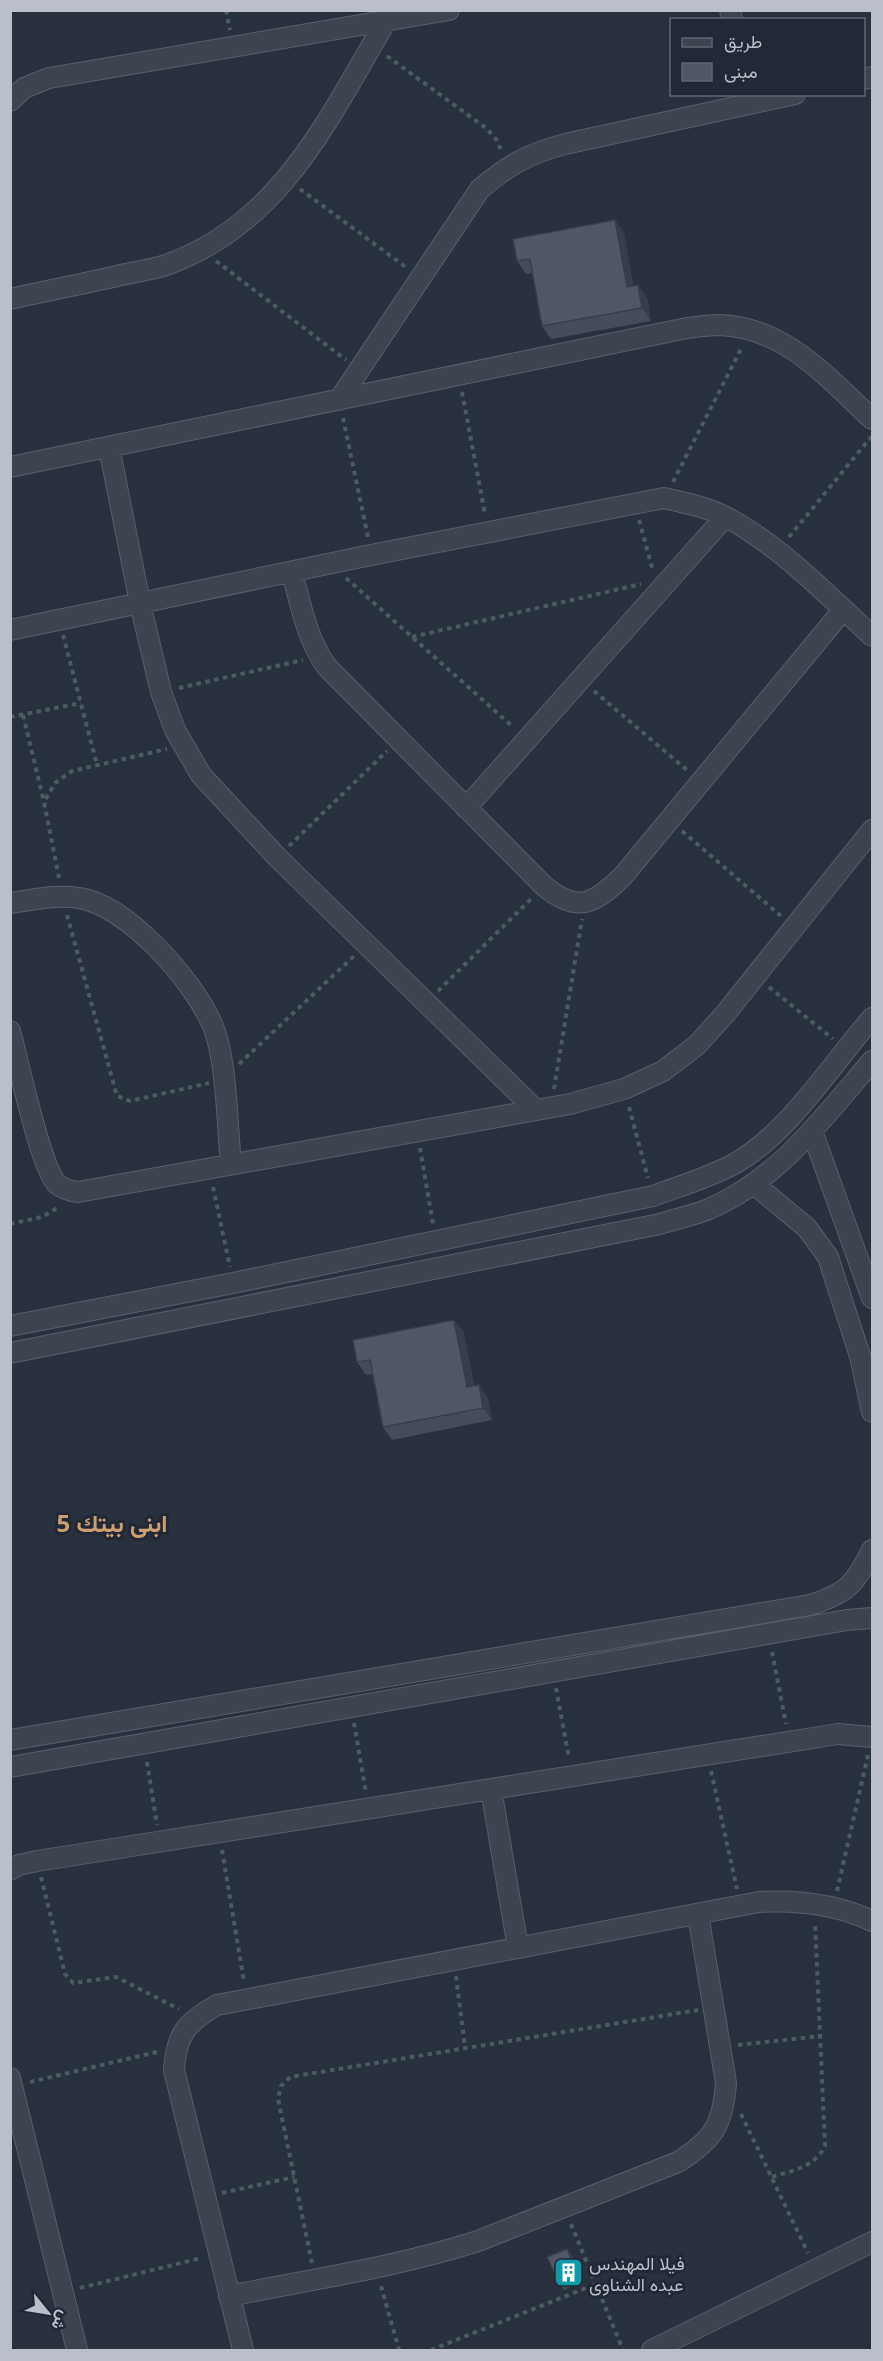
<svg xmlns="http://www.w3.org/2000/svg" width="883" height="2361" font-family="'Open Sans',Vazirmatn,sans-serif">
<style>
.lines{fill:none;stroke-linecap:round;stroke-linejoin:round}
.minor-casing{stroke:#585f6a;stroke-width:22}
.path{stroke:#4b5c5f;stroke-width:4;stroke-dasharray:4.5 4.5;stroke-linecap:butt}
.minor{stroke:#3d4450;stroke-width:20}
.wall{fill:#454c59}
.shaded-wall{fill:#383e49}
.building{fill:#505868;stroke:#383e49;stroke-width:1.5}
.labels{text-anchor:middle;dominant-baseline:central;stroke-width:6;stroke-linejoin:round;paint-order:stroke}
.poi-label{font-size:18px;fill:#babfca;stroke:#222835;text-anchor:start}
.district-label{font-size:24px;font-weight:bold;fill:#cc9f73;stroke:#222835}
</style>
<rect width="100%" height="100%" fill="#29313f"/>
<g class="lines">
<defs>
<path id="minor" d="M 730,10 L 732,20
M 864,79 L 872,77
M 10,101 L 24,88 L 49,78 L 449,10
M 10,299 C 46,291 82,284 117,276 C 133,272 151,270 166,265 C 281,224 328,119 386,21
M 339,400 L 480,189 C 510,164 528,154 565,144 L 795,94
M 109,447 L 140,603 L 161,692 L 175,730 L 201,775 L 277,857 L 534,1108
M 10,467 L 687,328 C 697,327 708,325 719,325 C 785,327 827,377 872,419
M 292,573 C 301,605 307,640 327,667 L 544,886 C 578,914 594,904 623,876 L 843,610
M 10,630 L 371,555 L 664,498 C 685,503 707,507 726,517 C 781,546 827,595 872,636
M 466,808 L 725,517
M 10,903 C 33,900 56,894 79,898 C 127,905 193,980 212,1024 C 227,1057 227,1126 231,1164
M 10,1031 C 18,1059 40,1167 57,1184 C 63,1189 70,1191 78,1192 L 570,1104 L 624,1089 L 663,1071 L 697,1045 L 725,1014 L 872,830
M 812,1131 L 872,1298
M 754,1184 L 807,1228 L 828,1257 L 860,1356 L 872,1412
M 10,1326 L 233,1283 L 653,1196 C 680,1186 708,1178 734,1164 C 788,1134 831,1065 872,1018
M 10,1353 L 660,1224 C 676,1219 694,1215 709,1209 C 779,1179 824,1117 872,1061
M 10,1740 L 810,1605 C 848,1593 855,1584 872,1550
M 10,1767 L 847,1620 L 872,1618
M 491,1789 L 518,1948
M 10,1870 L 19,1865 L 37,1861 L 838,1734 L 872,1737
M 10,2078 L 77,2350
M 229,2296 C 313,2279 397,2267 478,2241 L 678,2162 C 713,2140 723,2125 726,2083 L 698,1914
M 243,2350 L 174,2070 C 176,2034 187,2022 217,2005 L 759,1902 C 798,1900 836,1904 872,1921
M 652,2350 L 872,2242"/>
</defs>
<use href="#minor" class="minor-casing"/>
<path class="path" d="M 226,10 L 230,30
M 387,56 L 486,128 L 496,139 L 502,152
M 300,189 L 407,268
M 216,261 L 346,360
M 462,392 L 485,514
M 343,418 L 368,537
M 673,482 L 742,347
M 639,520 L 653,571
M 789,537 L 872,436
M 346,578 L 513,727
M 63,635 L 97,765
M 412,637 L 641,584
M 179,688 L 303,660
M 594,691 L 687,770
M 23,715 L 44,802
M 10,717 L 81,703
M 682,831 L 781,916
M 289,846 L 387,751
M 59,878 L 44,802 L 55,783 L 72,771 L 167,749
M 67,915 L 117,1096 L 130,1101 L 209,1083
M 769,987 L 833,1039
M 438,991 L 531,899
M 239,1064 L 354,956
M 554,1089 L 582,919
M 629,1107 L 648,1178
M 420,1148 L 433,1224
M 213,1187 L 230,1267
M 10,1224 L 42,1217 L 59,1207
M 772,1652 L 786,1724
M 556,1688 L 569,1758
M 354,1723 L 366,1793
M 147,1762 L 157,1825
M 711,1771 L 737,1889
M 222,1850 L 244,1982
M 41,1877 L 65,1974 L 73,1983 L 116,1977 L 179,2009
M 837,1891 L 868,1755
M 456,1976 L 465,2047
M 738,2045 L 821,2036
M 30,2082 L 157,2052
M 741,2114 L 808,2253
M 772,2177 C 793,2170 814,2168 825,2146 L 815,1922
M 222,2193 L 294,2177
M 571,2224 L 623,2350
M 312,2263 L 278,2099 L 281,2086 L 290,2077 L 698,2010
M 381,2286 L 399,2350
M 80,2288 L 201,2258
M 431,2350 L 596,2284"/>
<use href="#minor" class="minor"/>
</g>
<path class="wall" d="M 615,220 L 624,233 L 633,286 L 638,285 L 647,298 L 651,321 L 551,339 L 542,326 L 532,273 L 526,274 L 517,261 Z
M 454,1320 L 464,1333 L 474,1386 L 479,1385 L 488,1398 L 492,1420 L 392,1440 L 383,1427 L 373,1374 L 366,1375 L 357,1362 Z
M 572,2255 L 583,2281 L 564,2290 L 559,2283 Z"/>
<path class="shaded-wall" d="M 615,220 L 624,233 L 636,300 L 627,287 Z
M 638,285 L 647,298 L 651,321 L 642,308 Z
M 454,1320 L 464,1333 L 476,1400 L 467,1387 Z
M 479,1385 L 488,1398 L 492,1420 L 483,1408 Z
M 567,2249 L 572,2255 L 583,2281 L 578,2275 Z"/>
<path class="building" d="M 615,220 L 627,287 L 638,285 L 642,308 L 542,326 L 530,259 L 517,261 L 513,239 Z
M 454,1320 L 467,1387 L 479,1385 L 483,1408 L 383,1427 L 370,1360 L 357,1362 L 353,1340 Z
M 567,2249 L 578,2275 L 559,2283 L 547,2257 Z"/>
<defs>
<symbol id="building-square" viewBox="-11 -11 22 22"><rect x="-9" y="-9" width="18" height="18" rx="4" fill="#0f9aa8" stroke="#222835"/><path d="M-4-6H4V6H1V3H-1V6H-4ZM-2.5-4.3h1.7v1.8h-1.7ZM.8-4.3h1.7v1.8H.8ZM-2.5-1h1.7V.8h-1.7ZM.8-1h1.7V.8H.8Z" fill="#fff"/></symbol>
</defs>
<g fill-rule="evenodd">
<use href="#building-square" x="552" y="2256" width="33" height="33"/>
</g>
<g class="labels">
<g class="poi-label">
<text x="589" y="2263">فيلا المهندس<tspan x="589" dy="21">عبده الشناوى</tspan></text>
</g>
<g class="district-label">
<text x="112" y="1522">ابنى بيتك 5</text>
</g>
</g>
<rect width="883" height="2361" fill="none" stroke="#babfca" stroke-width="24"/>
<rect x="670" y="18" width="195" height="78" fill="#222835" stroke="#5f6471" stroke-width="1.5"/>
<rect x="682" y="38" width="30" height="9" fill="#3d4450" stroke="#5f6471" stroke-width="1.5"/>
<text x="724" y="48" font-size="18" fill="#babfca">طريق</text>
<rect x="682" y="63" width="30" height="18" fill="#505868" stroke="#5f6471" stroke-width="1.5"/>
<text x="724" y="78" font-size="18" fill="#babfca">مبنى</text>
<g transform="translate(48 2313) rotate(120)" stroke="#222835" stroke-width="4.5" paint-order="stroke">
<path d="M0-4.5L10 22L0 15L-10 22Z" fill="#babfca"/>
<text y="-9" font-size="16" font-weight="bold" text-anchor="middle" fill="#babfca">ش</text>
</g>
</svg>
